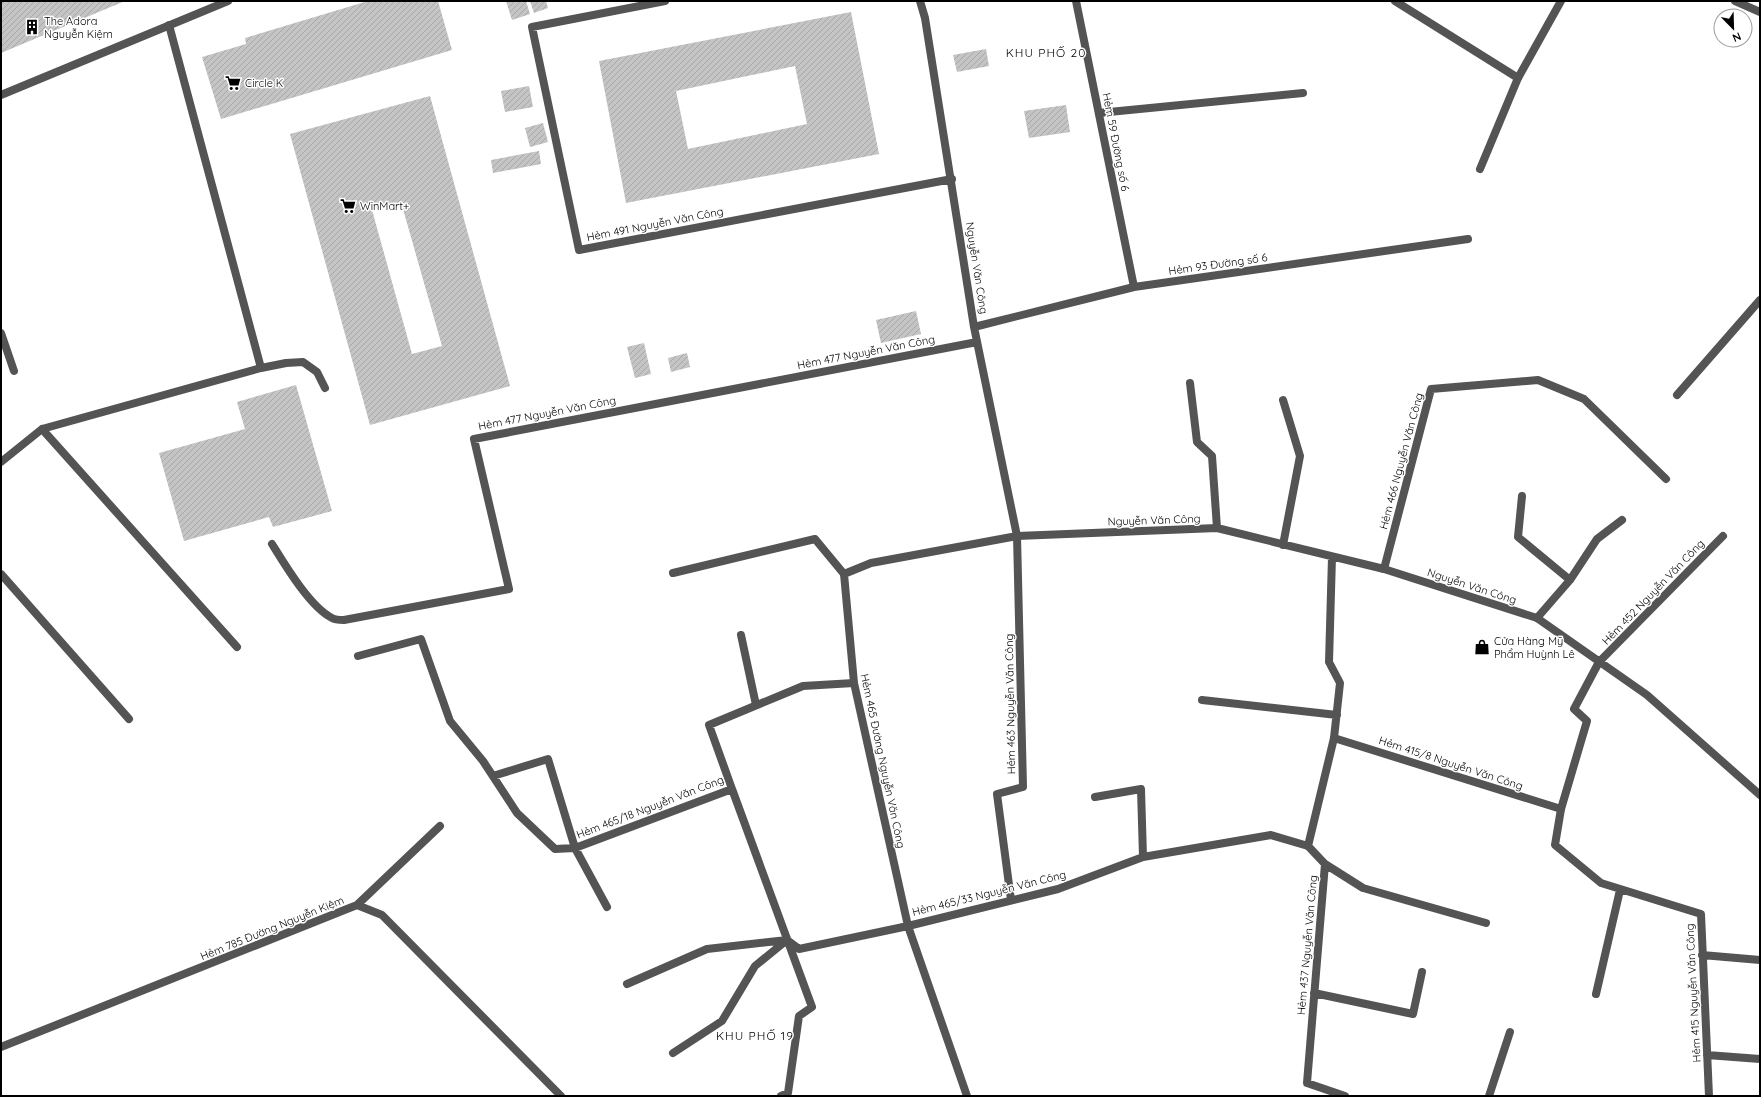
<svg xmlns="http://www.w3.org/2000/svg" width="1761" height="1097" font-family="Quicksand,sans-serif">
<style>
.building{fill:url(#building-hatch);fill-rule:evenodd}
.lines{fill:none;stroke-linecap:round;stroke-linejoin:round}
.lane{stroke:#545454;stroke-width:8}
.street{stroke:#545454;stroke-width:8}
.labels{text-anchor:middle;dominant-baseline:central;stroke-width:3;stroke-linejoin:round;paint-order:stroke}
.poi-label{font-size:11px;fill:#000;stroke:#fff;text-anchor:start}
.street-label{font-size:11px;fill:#000;stroke:#fff}
.neighbourhood-label{font-size:12px;letter-spacing:1px;fill:#000;stroke:#fff}
</style>
<defs>
<pattern id="building-hatch" width="6" height="6" patternUnits="userSpaceOnUse"><rect width="6" height="6" fill="#c4c4c4"/><path d="M-1 1l2-2M0 6l6-6M5 7l2-2" fill="none" stroke="#a7a7a7"/></pattern>
</defs>
<rect width="100%" height="100%" fill="#fff"/>
<path class="building" d="M 1,1 L 125,1 L 1,53 Z
M 368,1 L 438,1 L 452,50 L 221,119 L 202,57 L 246,44 L 245,38 Z
M 506,1 L 526,1 L 530,14 L 512,20 Z
M 530,1 L 546,1 L 548,8 L 534,13 Z
M 851,12 L 879,154 L 626,203 L 599,61 ZM 795,66 L 807,124 L 688,149 L 676,91 Z
M 986,49 L 989,66 L 957,72 L 953,55 Z
M 529,86 L 533,107 L 505,112 L 501,91 Z
M 430,96 L 510,386 L 370,425 L 290,134 ZM 401,202 L 442,346 L 412,354 L 372,210 Z
M 1066,105 L 1070,132 L 1029,138 L 1024,111 Z
M 543,123 L 548,142 L 530,147 L 525,128 Z
M 539,151 L 541,164 L 493,173 L 491,160 Z
M 916,311 L 921,334 L 881,343 L 876,320 Z
M 644,343 L 651,374 L 635,378 L 627,347 Z
M 687,353 L 690,367 L 671,372 L 668,358 Z
M 296,385 L 332,511 L 273,527 L 269,517 L 184,541 L 159,453 L 245,429 L 237,402 Z"/>
<g class="lines">
<path class="lane" d="M 169,25 L 261,368
M 1099,113 L 1303,93
M 1480,169 L 1518,78 L 1561,1
M 42,429 L 237,647
M 1,462 L 42,429 L 261,368 L 286,363 L 303,362 L 317,372 L 325,388
M 1522,496 L 1518,537 L 1570,580
M 1384,569 L 1431,389 L 1538,380 L 1584,399 L 1666,479
M 673,573 L 815,539 L 844,574
M 1,574 L 129,719
M 1537,618 L 1570,580 L 1597,539 L 1622,520
M 741,635 L 756,705
M 1334,738 L 1561,809 L 1587,721 L 1574,709 L 1599,662
M 1095,797 L 1141,789 L 1143,857
M 1011,900 L 997,794 L 1023,787 L 1017,536
M 908,926 L 1058,889 L 1143,857 L 1271,835 L 1308,846"/>
<path class="street" d="M 665,1 L 532,27 L 579,250 L 952,179
M 920,1 L 925,18 L 974,327 L 1017,536 L 1217,528 L 1384,569 L 1537,618 L 1647,695 L 1760,795
M 1076,1 L 1134,287
M 1395,1 L 1518,78
M 1735,1 L 1760,12
M 1,95 L 228,1
M 974,327 L 1134,287 L 1468,239
M 1,333 L 14,371
M 1190,383 L 1197,442 L 1212,456 L 1217,528
M 1677,395 L 1760,300
M 272,544 C 285,565 310,607 332,618 C 335,620 340,620 344,620 L 509,589 L 474,439 L 977,342
M 1283,545 L 1300,456 L 1283,400
M 1332,557 L 1329,662 L 1340,683 L 1334,738 L 1308,846 L 1325,864 L 1307,1083 L 1345,1096
M 358,656 L 421,639 L 450,721 L 483,761 L 517,813 L 555,849 L 575,848 L 732,789 L 709,725 L 803,686 L 854,683
M 1599,662 L 1723,536
M 1202,700 L 1337,715
M 493,776 L 548,759 L 575,848 L 607,907
M 732,789 L 812,1007 L 799,1016 L 788,1093 L 781,1096
M 1561,809 L 1555,845 L 1601,883 L 1701,914 L 1709,1096
M 1325,864 L 1363,888 L 1486,923
M 357,905 L 440,826
M 1702,955 L 1760,960
M 627,984 L 707,949 L 787,940 L 799,949 L 908,926
M 1314,993 L 1413,1014 L 1422,972
M 1596,994 L 1620,890
M 1,1047 L 357,905 L 382,915 L 561,1096
M 673,1053 L 722,1021 L 755,966 L 787,940
M 1707,1055 L 1760,1059
M 967,1096 L 908,926 L 854,683 L 844,574 L 871,563 L 1017,536
M 1489,1096 L 1510,1032"/>
</g>
<defs>
<symbol id="building-bare" viewBox="-9 -9 18 18"><path d="M-4-6H4V6H1V3H-1V6H-4ZM-2.5-4.3h1.7v1.8h-1.7ZM.8-4.3h1.7v1.8H.8ZM-2.5-1h1.7V.8h-1.7ZM.8-1h1.7V.8H.8Z" fill="#000" stroke="#fff" stroke-width="2.5" paint-order="stroke"/></symbol>
<symbol id="supermarket-bare" viewBox="-9 -9 18 18"><path d="M-6-5.5h2.5l.6 2H6L4.5 2H-2.5L-4.4-4H-6ZM-1.5 3.2a1.3 1.3 0 1 0 .1 0ZM3 3.2a1.3 1.3 0 1 0 .1 0Z" fill="#000" stroke="#fff" stroke-width="2.5" paint-order="stroke"/></symbol>
<symbol id="shop-bare" viewBox="-9 -9 18 18"><path d="M-5-2.5h2.3a2.7 3.5 0 0 1 5.4 0H5L5.5 6h-11ZM-1.5-2.5h3a1.5 2.3 0 0 0-3 0Z" fill="#000" stroke="#fff" stroke-width="2.5" paint-order="stroke"/></symbol>
</defs>
<g fill-rule="evenodd">
<use href="#building-bare" x="21" y="16" width="22" height="22"/>
<use href="#supermarket-bare" x="222" y="72" width="22" height="22"/>
<use href="#supermarket-bare" x="337" y="195" width="22" height="22"/>
<use href="#shop-bare" x="1471" y="636" width="22" height="22"/>
</g>
<g class="labels">
<g class="poi-label">
<text x="44" y="21">The Adora<tspan x="44" dy="13">Nguyễn Kiệm</tspan></text>
<text x="245" y="83">Circle K</text>
<text x="360" y="206">WinMart+</text>
<text x="1494" y="641">Cửa Hàng Mỹ<tspan x="1494" dy="13">Phẩm Huỳnh Lê</tspan></text>
</g>
<g class="street-label">
<text transform="translate(1116 142) rotate(79)">Hẻm 59 Đường số 6</text>
<text transform="translate(655 224) rotate(-11)">Hẻm 491 Nguyễn Văn Công</text>
<text transform="translate(1218 264) rotate(-8)">Hẻm 93 Đường số 6</text>
<text transform="translate(977 268) rotate(81)">Nguyễn Văn Công</text>
<text transform="translate(866 352) rotate(-11)">Hẻm 477 Nguyễn Văn Công</text>
<text transform="translate(547 413) rotate(-11)">Hẻm 477 Nguyễn Văn Công</text>
<text transform="translate(1401 461) rotate(-75)">Hẻm 466 Nguyễn Văn Công</text>
<text transform="translate(1154 520) rotate(-2)">Nguyễn Văn Công</text>
<text transform="translate(1472 586) rotate(18)">Nguyễn Văn Công</text>
<text transform="translate(1653 592) rotate(-46)">Hẻm 452 Nguyễn Văn Công</text>
<text transform="translate(1010 704) rotate(-91)">Hẻm 463 Nguyễn Văn Công</text>
<text transform="translate(883 761) rotate(78)">Hẻm 465 Đường Nguyễn Văn Công</text>
<text transform="translate(1451 763) rotate(18)">Hẻm 415/8 Nguyễn Văn Công</text>
<text transform="translate(650 807) rotate(-21)">Hẻm 465/18 Nguyễn Văn Công</text>
<text transform="translate(989 893) rotate(-14)">Hẻm 465/33 Nguyễn Văn Công</text>
<text transform="translate(272 928) rotate(-22)">Hẻm 785 Đường Nguyễn Kiệm</text>
<text transform="translate(1307 945) rotate(-85)">Hẻm 437 Nguyễn Văn Công</text>
<text transform="translate(1693 993) rotate(-93)">Hẻm 415 Nguyễn Văn Công</text>
</g>
<g class="neighbourhood-label">
<text x="1046" y="52">KHU PHỐ 20</text>
<text x="755" y="1035">KHU PHỐ 19</text>
</g>
</g>
<rect width="1761" height="1097" fill="none" stroke="#000000" stroke-width="4"/>
<g transform="translate(1733 28) rotate(157)"><circle r="19" fill="#ffffff" stroke="#999999"/>
<path d="M0-3L7 15L0 10L-7 15Z" fill="#000000"/>
<text y="-6" font-size="11" font-weight="bold" text-anchor="middle" fill="#000000">N</text>
</g>
</svg>
